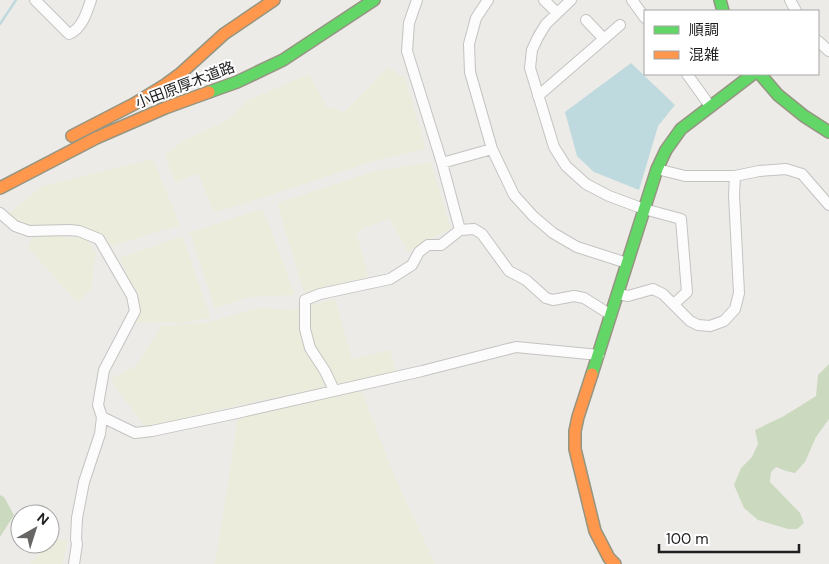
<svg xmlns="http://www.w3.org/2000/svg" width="829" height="564" font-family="'DM Sans','Noto Sans JP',sans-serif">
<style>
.farmland{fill:#ececdc}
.forest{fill:#cbd9bf}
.water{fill:#bedade}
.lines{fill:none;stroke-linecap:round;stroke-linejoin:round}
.stream{stroke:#bedade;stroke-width:2.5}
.street-casing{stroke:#c4c3c2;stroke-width:12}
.fast-casing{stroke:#969581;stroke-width:14}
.slow-casing{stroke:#969581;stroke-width:14}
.street{stroke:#fcfcfc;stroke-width:10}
.fast{stroke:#63d668;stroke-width:11}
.slow{stroke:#ff974d;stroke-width:11}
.labels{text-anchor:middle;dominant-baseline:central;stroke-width:4;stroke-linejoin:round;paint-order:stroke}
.street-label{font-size:15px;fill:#1f1f1f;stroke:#fff}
</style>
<rect width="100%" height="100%" fill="#edebe8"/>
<path class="farmland" d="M 388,67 L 405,78 L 426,149 L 381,159 L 214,213 L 198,173 L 175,183 L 165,154 L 185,140 L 226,121 L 249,100 L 309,74 L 327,107 L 344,112 Z
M 153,159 L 180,225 L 112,246 L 98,232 L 77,225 L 23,225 L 8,214 L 42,186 Z
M 431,162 L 451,229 L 425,241 L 408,252 L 389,218 L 356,232 L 369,277 L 304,292 L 277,203 L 375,171 Z
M 263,209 L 295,295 L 250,297 L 215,308 L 190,232 Z
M 33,235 L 58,236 L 87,239 L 96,253 L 91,290 L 77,302 L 28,248 Z
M 182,236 L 211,318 L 182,323 L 131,322 L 136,298 L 120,258 Z
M 335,299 L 352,359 L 390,350 L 396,372 L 231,407 L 145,427 L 110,379 L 136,366 L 161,326 L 207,323 L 257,308 L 295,310 Z
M 361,390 L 395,477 L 435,564 L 215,564 L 238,418 Z
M 52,540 L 68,540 L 63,564 L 30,564 Z"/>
<path class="forest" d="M 829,364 L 829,419 L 816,437 L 805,462 L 795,473 L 786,471 L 776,467 L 771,472 L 770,482 L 800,513 L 804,523 L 797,529 L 788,529 L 758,520 L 744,508 L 734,485 L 741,468 L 752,457 L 758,444 L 755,430 L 784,416 L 816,396 L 818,375 Z
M 0,495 L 4,497 L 14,515 L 0,537 Z"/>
<path class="water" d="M 631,63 L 675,105 L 658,126 L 639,190 L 594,172 L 577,156 L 565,112 Z"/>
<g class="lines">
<path class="stream" d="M 0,24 L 16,0"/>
<defs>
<path id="street" d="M 35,0 L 69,34 C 82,29 87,12 91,0
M 417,0 L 409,23 L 407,51 L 442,163 L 460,230
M 488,0 L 476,18 L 469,44 L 470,72 L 492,149 L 514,195 L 533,216 L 553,233 L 577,247 L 627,263
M 544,0 L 557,13
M 571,0 L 546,24 L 538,37 L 532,50 L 530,68 L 554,147 L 566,166 L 586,184 L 609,196 L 644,209 L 681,219 L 687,292 L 674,304
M 632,0 L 645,18
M 790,0 L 796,11
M 586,20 L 604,39
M 818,41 L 829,51
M 687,74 L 710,106
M 538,96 L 620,25
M 442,163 L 492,149
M 657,169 L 685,176 L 735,176 L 759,171 L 786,169 L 802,174 L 829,205
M 0,213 L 15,226 L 29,231 L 70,230 L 79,231 L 99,239 L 132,296 L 135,311 L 104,370 L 98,405 L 102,417 L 100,434 L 84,482 L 77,518 L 76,539 L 77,544 L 74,564
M 618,294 L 628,296 L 653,289 L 663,294 L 690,321 L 698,325 L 710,326 L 724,321 L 735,309 L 739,293 L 734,195 L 735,176
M 334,390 L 325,371 L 310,348 L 305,329 L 305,300 L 320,294 L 390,279 L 412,265 L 419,252 L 428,245 L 441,245 L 460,230 L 474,229 L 482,234 L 509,271 L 526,280 L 546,298 L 553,300 L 574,296 L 584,298 L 611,315
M 102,417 L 135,433 L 152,431 L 237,413 L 422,371 L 516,347 L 599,355"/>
<path id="fast" d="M 720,0 L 723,11
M 760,74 L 778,95 L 804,116 L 829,132
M 209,92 L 237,82 L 283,60 L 374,0
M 592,374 L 657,169 L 666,150 L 681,129 L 753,74"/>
<path id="slow" d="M 72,136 L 134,104 L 165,85 L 180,74 L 224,34 L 274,0
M 0,188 L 96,138 L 165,108 L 209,92
M 592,374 L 578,417 L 575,431 L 575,449 L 595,531 L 609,558 L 615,564"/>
</defs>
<use href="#street" class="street-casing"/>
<use href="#fast" class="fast-casing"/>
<use href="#slow" class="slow-casing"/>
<use href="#street" class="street"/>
<use href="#fast" class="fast"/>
<use href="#slow" class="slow"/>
</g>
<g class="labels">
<g class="street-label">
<text transform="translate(185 85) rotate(-21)">小田原厚木道路</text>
</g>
</g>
<rect x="644" y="10" width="175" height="65" fill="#ffffff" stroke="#a5a5a5"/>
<rect x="654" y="26" width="25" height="8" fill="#63d668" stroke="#a5a5a5"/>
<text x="689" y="35" font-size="15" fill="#1f1f1f">順調</text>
<rect x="654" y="51" width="25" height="8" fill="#ff974d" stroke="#a5a5a5"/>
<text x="689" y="60" font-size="15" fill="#1f1f1f">混雑</text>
<g transform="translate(35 529) rotate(39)"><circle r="24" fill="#ffffff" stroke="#a5a5a5"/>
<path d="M0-4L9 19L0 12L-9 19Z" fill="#676665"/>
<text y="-8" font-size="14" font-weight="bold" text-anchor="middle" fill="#1f1f1f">N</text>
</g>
<path d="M659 544v8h140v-8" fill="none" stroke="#1f1f1f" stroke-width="2.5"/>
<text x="666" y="544" font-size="15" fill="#1f1f1f" stroke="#ffffff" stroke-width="4" paint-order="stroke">100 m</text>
</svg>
